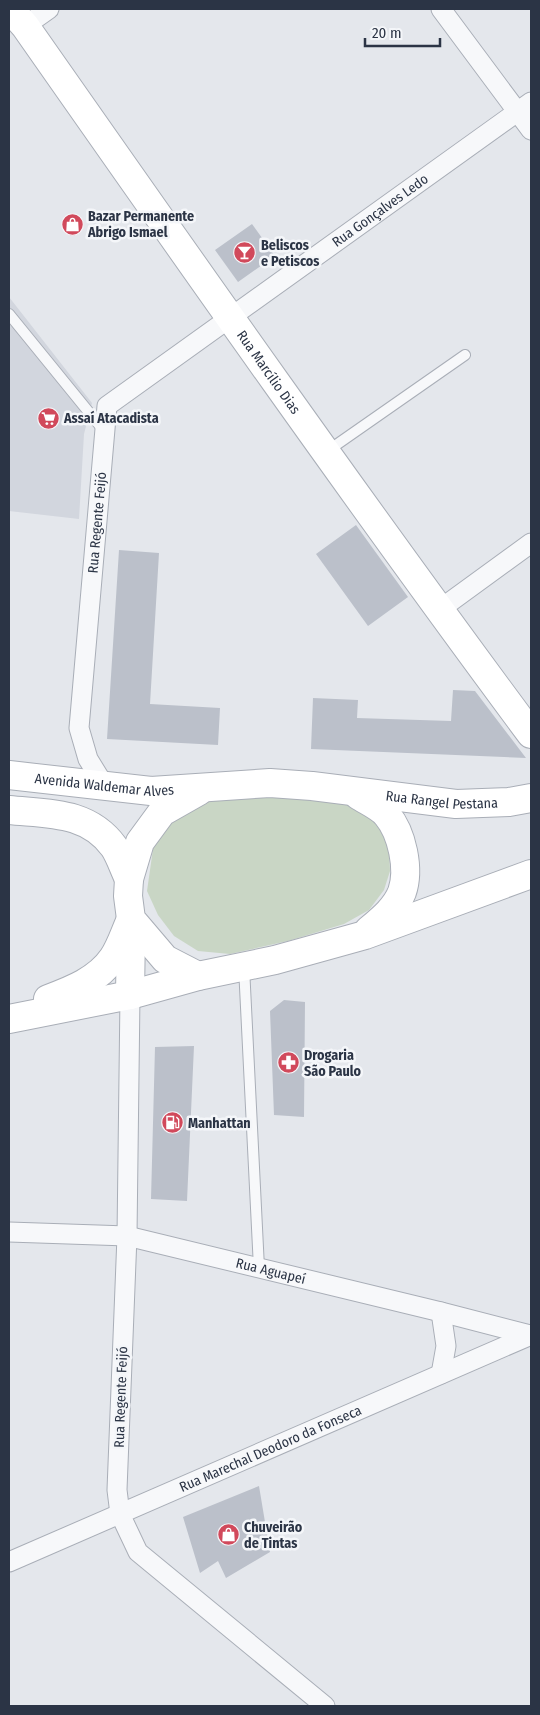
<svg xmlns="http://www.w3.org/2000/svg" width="540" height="1715" font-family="'Fira Sans Condensed',sans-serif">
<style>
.built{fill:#d2d6de}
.green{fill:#c9d6c5}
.building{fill:#bbc0ca}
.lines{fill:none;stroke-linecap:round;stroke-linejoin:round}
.lane-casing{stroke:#a9aeb7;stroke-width:12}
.street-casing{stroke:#a9aeb7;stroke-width:21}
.secondary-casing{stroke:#a9aeb7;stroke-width:30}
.lane{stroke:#f7f8fa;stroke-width:10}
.street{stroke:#f7f8fa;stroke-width:19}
.secondary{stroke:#fff;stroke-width:28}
.labels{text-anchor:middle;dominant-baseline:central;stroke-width:5;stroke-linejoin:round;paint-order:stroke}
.street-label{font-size:14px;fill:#2b3445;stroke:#f4f6f9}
.poi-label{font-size:14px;font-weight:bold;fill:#2b3445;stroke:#f4f6f9;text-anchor:start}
</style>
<rect width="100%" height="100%" fill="#e4e7ec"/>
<path class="built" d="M 9,297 L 92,403 L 84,434 L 79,519 L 9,511 Z"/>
<path class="green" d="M 296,795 L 347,805 L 374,821 L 389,844 L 390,871 L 384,890 L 369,910 L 344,924 L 288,941 L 230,954 L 198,951 L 174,936 L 158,915 L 147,891 L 154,842 L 176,814 L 207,798 Z"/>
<path class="building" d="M 252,224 L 275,256 L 238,282 L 215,250 Z
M 356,525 L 408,597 L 368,626 L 316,554 Z
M 119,550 L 159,553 L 150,704 L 220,708 L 218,745 L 107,739 Z
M 453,690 L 475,691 L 526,758 L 311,749 L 313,698 L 358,700 L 357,718 L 451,721 Z
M 284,1000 L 305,1002 L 304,1117 L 274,1115 L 270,1011 Z
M 194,1046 L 187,1201 L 151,1199 L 155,1047 Z
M 259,1486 L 270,1552 L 226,1578 L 218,1561 L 200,1573 L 183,1517 Z"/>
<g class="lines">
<defs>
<path id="lane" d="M 9,314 L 105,432
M 326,452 L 465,355
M 244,967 L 259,1268"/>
<g id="street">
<path d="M 441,9 L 531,130"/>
<path d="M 25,26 L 49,9"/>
<path d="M 439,610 L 531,543"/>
<path id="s1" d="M 104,785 L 88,759 L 79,728 L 107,406 L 531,102"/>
<path d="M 130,995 L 127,1236 L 117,1490 L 120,1514 L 138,1552 L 325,1706"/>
<path id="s2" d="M 9,1232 L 127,1236 L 441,1312 L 530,1335"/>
<path d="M 441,1312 L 446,1346 L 441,1374"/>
<path id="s3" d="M 9,1562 L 531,1335"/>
</g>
<g id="secondary">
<path id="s4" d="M 10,9 L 25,26 C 191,263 358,501 531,734"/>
<path id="s5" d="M 9,775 L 151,791 L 270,783 L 312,786 L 456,804 L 509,802 L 531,798"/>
<path d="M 358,795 C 367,801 381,807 387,815 C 402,833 410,869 402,892 C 396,908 381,920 369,930"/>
<path d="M 9,810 C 48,814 88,811 114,847 C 120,856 124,869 129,879"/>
<path d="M 198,976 L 165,959 L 131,919 L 128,896 L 129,879 L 140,842 L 162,812 L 199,791"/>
<path d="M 130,995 L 131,931"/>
<path d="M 48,999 C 72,990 98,980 113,958 C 121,946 125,932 131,919"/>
<path d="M 9,1019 L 130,995 L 198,976 L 275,960 L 365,935 L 531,874"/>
</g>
</defs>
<use href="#lane" class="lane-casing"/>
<use href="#street" class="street-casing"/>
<use href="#secondary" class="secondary-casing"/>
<use href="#lane" class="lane"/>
<use href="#street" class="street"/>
<use href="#secondary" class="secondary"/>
</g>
<defs>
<symbol id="shop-disc" viewBox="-11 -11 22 22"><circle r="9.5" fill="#d1495b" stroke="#f4f6f9"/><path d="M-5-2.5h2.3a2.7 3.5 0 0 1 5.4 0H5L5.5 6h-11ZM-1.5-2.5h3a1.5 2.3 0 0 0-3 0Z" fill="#fff"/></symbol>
<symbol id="bar-disc" viewBox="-11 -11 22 22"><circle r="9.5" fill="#d1495b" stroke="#f4f6f9"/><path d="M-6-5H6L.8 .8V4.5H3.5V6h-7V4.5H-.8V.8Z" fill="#fff"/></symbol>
<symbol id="supermarket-disc" viewBox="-11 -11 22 22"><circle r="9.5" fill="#d1495b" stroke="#f4f6f9"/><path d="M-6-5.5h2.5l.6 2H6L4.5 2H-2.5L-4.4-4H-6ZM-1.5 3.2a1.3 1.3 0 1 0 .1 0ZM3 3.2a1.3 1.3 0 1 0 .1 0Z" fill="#fff"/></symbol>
<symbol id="pharmacy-disc" viewBox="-11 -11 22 22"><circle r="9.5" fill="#d1495b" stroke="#f4f6f9"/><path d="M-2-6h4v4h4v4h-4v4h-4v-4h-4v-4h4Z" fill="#fff"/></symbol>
<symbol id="fuel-disc" viewBox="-11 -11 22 22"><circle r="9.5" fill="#d1495b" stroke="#f4f6f9"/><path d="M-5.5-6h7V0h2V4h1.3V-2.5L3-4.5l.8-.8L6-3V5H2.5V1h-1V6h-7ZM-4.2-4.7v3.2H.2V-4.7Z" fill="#fff"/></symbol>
</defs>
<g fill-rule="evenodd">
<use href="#shop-disc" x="60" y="212" width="25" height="25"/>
<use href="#bar-disc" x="232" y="240" width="25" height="25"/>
<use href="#supermarket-disc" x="36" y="406" width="25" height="25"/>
<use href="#pharmacy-disc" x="276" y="1050" width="25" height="25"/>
<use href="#fuel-disc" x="160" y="1110" width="25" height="25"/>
<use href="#shop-disc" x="216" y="1522" width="25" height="25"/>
</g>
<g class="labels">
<g class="street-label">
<text stroke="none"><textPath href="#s1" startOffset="722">Rua Gonçalves Ledo</textPath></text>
<text stroke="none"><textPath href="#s4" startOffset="446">Rua Marcílio Dias</textPath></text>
<text stroke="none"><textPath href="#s1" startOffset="269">Rua Regente Feijó</textPath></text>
<text stroke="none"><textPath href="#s5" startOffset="96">Avenida Waldemar Alves</textPath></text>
<text stroke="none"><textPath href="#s5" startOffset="435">Rua Rangel Pestana</textPath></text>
<text stroke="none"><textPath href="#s2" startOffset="266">Rua Aguapeí</textPath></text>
<text transform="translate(121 1397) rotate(-88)">Rua Regente Feijó</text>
<text stroke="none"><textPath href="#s3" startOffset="285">Rua Marechal Deodoro da Fonseca</textPath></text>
</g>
<g class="poi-label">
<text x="88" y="216">Bazar Permanente<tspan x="88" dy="16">Abrigo Ismael</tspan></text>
<text x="261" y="245">Beliscos<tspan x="261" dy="16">e Petiscos</tspan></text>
<text x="64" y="418">Assaí Atacadista</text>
<text x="304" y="1055">Drogaria<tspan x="304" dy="16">São Paulo</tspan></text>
<text x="188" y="1123">Manhattan</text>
<text x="244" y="1527">Chuveirão<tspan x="244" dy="16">de Tintas</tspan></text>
</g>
</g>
<rect width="540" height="1715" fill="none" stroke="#2b3445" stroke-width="20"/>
<path d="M365 38v8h75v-8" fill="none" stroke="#2b3445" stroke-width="2.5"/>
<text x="372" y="38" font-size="15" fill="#2b3445" stroke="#f4f6f9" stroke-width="4" paint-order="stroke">20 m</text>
</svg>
